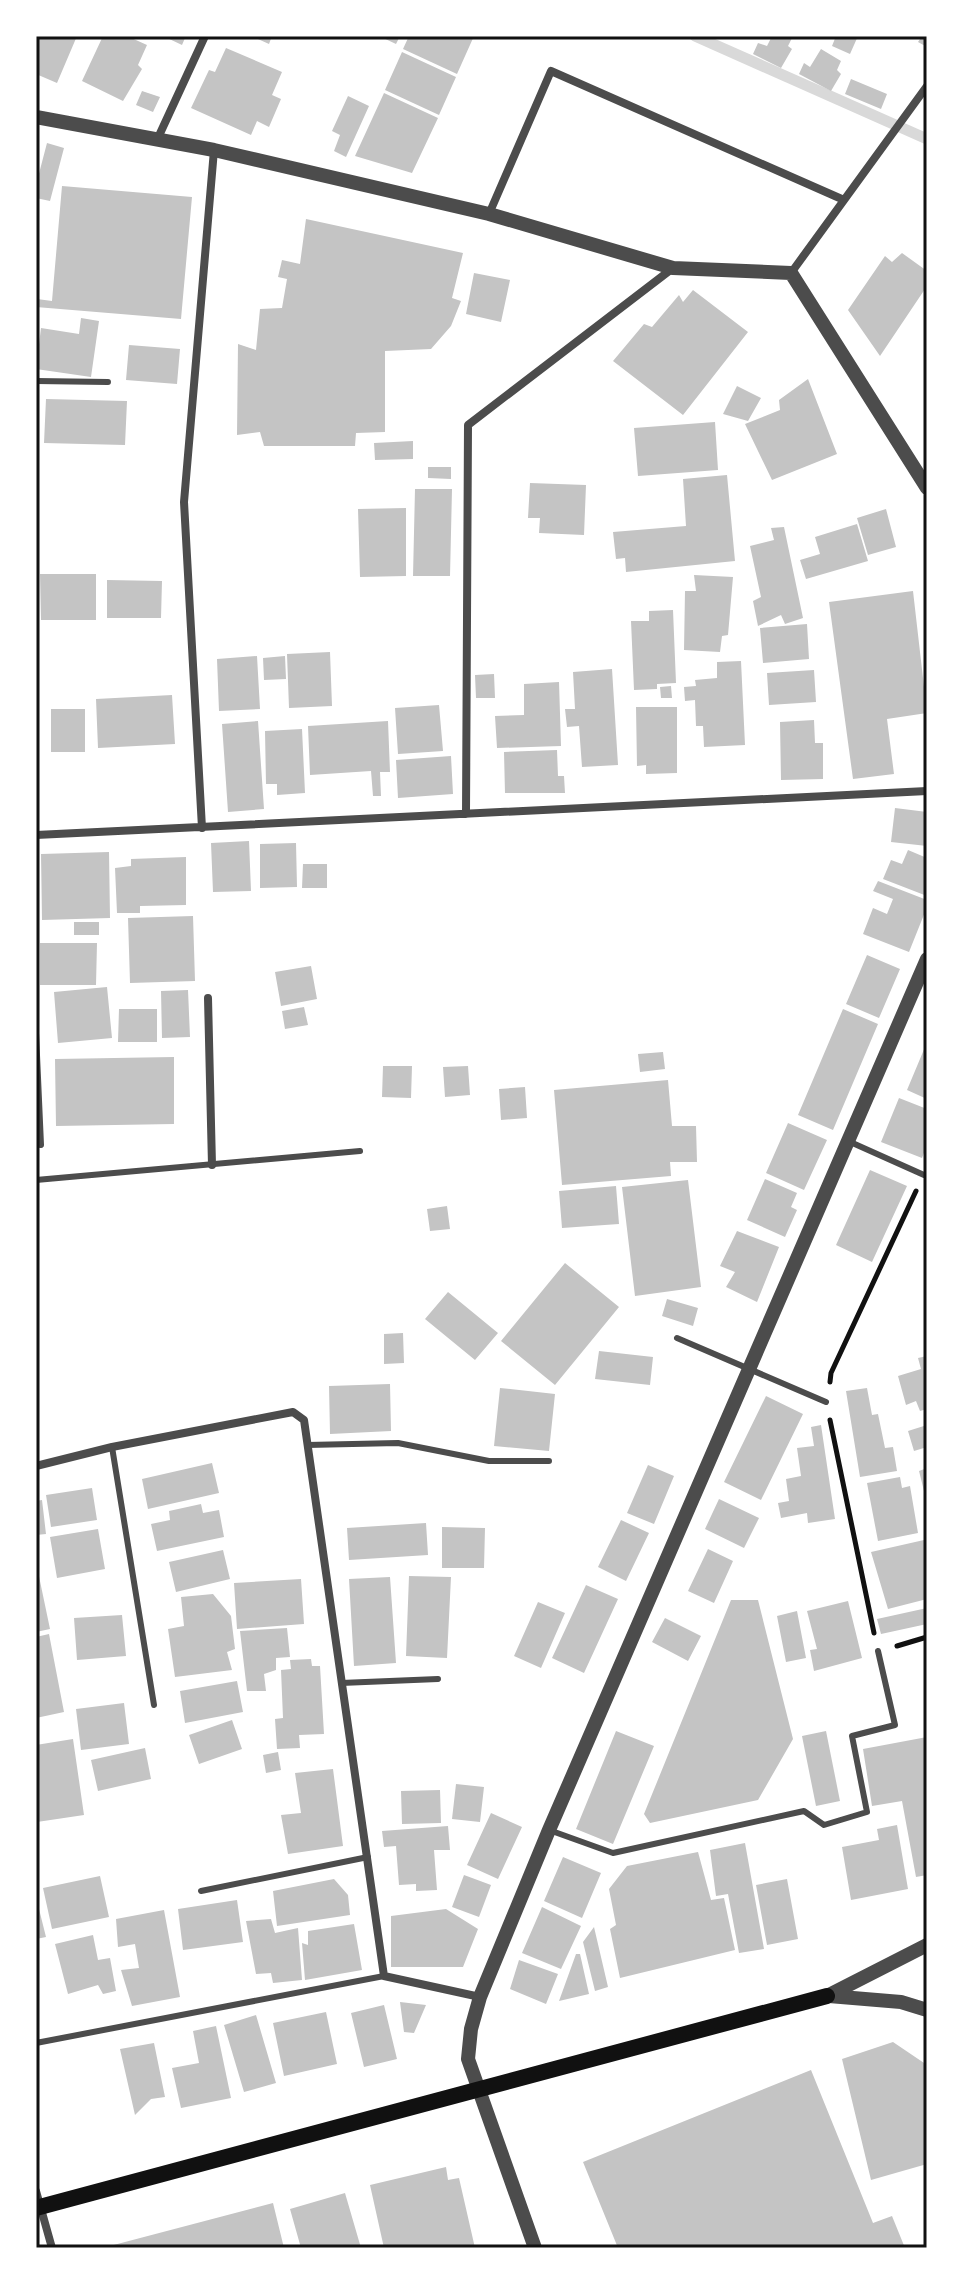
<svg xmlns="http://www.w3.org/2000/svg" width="963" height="2284" font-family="'Exo 2',sans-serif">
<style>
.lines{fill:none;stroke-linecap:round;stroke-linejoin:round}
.stream{stroke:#d9d9d9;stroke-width:11}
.building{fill:#c4c4c4}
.path{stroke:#111;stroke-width:5}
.service{stroke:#4c4c4c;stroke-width:6}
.minor{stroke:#4c4c4c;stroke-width:8}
.tertiary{stroke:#4c4c4c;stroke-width:14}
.secondary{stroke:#111;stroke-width:16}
.neatline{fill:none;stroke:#111;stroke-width:3}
</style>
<rect width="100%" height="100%" fill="#fff"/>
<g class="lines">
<path class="stream" d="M 695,36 L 927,139"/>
</g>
<path class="building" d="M 36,36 L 77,36 L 57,83 L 36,74 Z
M 103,36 L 127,36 L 147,45 L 138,65 L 142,69 L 123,101 L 82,81 Z
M 163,36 L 182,36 L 185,38 L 182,45 Z
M 251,36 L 272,36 L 269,44 Z
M 379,36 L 400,36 L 396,44 Z
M 409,36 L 474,36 L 457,74 L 403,49 Z
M 772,36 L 793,36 L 788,46 L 792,49 L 781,68 L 753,54 L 758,43 L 767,46 Z
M 836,36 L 858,36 L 850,54 L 832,46 Z
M 922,36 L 927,36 L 927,47 L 918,42 Z
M 226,48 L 282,72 L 272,95 L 281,99 L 269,127 L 257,121 L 251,135 L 191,108 L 209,70 L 215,72 Z
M 821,49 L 841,61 L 837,70 L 841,74 L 831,91 L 799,74 L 804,63 L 810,67 Z
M 402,52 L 456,77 L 439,115 L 385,90 Z
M 851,79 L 887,94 L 881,109 L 845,94 Z
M 142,91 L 160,97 L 153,112 L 136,105 Z
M 384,93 L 438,118 L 412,173 L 355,156 Z
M 348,96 L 369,106 L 346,157 L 334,151 L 340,135 L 332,131 Z
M 47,143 L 64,148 L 50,201 L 36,198 L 36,185 Z
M 62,186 L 192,197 L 181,319 L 36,307 L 37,299 L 52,301 Z
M 306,219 L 463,253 L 452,298 L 461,301 L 451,326 L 431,349 L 385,351 L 385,432 L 356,433 L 355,446 L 264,446 L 260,432 L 237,435 L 238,344 L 256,350 L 260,309 L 282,308 L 287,279 L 278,277 L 282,260 L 300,264 Z
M 902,253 L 927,271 L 927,286 L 880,356 L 848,310 L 885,256 L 892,262 Z
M 474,273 L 510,280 L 501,322 L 466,314 Z
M 693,290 L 748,332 L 683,415 L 613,361 L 644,324 L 652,327 L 679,295 L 683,302 Z
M 81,318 L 99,321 L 91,377 L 36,369 L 41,328 L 79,334 Z
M 129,345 L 180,349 L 177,384 L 126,380 Z
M 808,379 L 837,454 L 772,480 L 745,424 L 780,410 L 779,400 Z
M 737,386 L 761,398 L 748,421 L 723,414 Z
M 46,399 L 127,401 L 125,445 L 44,443 Z
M 715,422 L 718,470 L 638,476 L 634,428 Z
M 413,441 L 413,459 L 375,460 L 374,443 Z
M 428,467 L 451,467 L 451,479 L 428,478 Z
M 727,475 L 735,561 L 626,572 L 625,558 L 616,559 L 613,532 L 686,526 L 683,479 Z
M 530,483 L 586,485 L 584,535 L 539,533 L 540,518 L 528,518 Z
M 415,489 L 452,489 L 450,576 L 413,576 Z
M 406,508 L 406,576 L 360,577 L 358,509 Z
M 886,509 L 896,547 L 868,555 L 857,518 Z
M 857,524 L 868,561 L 806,579 L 800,560 L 820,554 L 815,537 Z
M 784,527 L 803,618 L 785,624 L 781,615 L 758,626 L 753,601 L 761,597 L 750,546 L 774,540 L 771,528 Z
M 40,574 L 96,574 L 96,620 L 41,620 Z
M 694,575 L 733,577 L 728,635 L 722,636 L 720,652 L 684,650 L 685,591 L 696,591 Z
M 107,580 L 162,581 L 161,618 L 107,618 Z
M 913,591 L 927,713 L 887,719 L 894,774 L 853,779 L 829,602 Z
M 673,610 L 676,683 L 657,684 L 657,689 L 634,690 L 631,621 L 649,621 L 649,611 Z
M 807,624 L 809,659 L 763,663 L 760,628 Z
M 330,652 L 332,706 L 289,708 L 287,654 Z
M 257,656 L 260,709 L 219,711 L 217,659 Z
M 285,656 L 286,679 L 264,680 L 263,658 Z
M 741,661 L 745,745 L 704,747 L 703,726 L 696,726 L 695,700 L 685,701 L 684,687 L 696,686 L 695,680 L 717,678 L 717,662 Z
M 612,669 L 618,765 L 582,767 L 579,726 L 567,727 L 565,709 L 575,709 L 573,672 Z
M 814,670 L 816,702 L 769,705 L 767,673 Z
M 494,674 L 495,698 L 476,698 L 475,675 Z
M 559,682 L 561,746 L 497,748 L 495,716 L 524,715 L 524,684 Z
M 671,686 L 672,698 L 661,698 L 660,687 Z
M 172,695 L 175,744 L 98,748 L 96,699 Z
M 439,705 L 443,751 L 398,754 L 395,708 Z
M 636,707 L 677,707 L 677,773 L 646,774 L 646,765 L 637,766 Z
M 51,709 L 85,709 L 85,752 L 51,752 Z
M 814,720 L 815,743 L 823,743 L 823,779 L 781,780 L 780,722 Z
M 258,721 L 264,809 L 228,812 L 222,724 Z
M 388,721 L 390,772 L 380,772 L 381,796 L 373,796 L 371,771 L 310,775 L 308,726 Z
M 302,729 L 305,793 L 277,795 L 277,784 L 266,784 L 265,731 Z
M 557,750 L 558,776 L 564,776 L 565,793 L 505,793 L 504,752 Z
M 451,756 L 453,794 L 398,798 L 396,760 Z
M 895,808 L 927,812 L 927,846 L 891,842 Z
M 249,841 L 251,891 L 213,892 L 211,843 Z
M 296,843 L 297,887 L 260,888 L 260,844 Z
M 908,850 L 927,858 L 927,896 L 883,879 L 891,860 L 902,864 Z
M 109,852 L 110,918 L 42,920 L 41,854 Z
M 186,857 L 186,905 L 140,906 L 140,913 L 117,913 L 115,868 L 131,866 L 131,859 Z
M 303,864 L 327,864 L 327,888 L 302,888 Z
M 878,881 L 927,900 L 927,907 L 909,952 L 863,934 L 873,908 L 887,914 L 893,899 L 873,891 Z
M 193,916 L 195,981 L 130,983 L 128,918 Z
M 74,922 L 99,922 L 99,935 L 74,935 Z
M 40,943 L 97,943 L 96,985 L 40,985 Z
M 867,955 L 900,969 L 879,1018 L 846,1004 Z
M 311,966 L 317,999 L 281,1006 L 275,972 Z
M 107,987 L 112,1038 L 58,1043 L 54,992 Z
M 188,990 L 190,1037 L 162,1038 L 161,991 Z
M 304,1007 L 308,1025 L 285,1029 L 282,1011 Z
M 119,1009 L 157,1009 L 157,1042 L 118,1042 Z
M 843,1009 L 878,1024 L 833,1130 L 798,1115 Z
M 925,1047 L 927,1047 L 927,1099 L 907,1090 Z
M 663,1052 L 665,1069 L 640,1072 L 638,1054 Z
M 174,1057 L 174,1124 L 56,1126 L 55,1059 Z
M 383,1066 L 412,1066 L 411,1098 L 382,1097 Z
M 468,1066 L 470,1095 L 445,1097 L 443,1067 Z
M 668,1080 L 672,1126 L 696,1126 L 697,1162 L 670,1162 L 671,1176 L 562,1185 L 554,1090 Z
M 525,1087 L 527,1118 L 501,1120 L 499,1089 Z
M 899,1098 L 927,1109 L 927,1145 L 922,1158 L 881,1142 Z
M 788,1123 L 827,1140 L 804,1190 L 766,1173 Z
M 870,1170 L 907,1186 L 872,1262 L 836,1245 Z
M 765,1179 L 797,1193 L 791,1207 L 797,1210 L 785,1237 L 747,1220 Z
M 688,1180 L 701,1287 L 635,1296 L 622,1187 Z
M 616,1186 L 619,1224 L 562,1228 L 559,1191 Z
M 447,1206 L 450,1229 L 430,1231 L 427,1209 Z
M 737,1231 L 779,1247 L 757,1302 L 726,1287 L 735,1272 L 720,1266 Z
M 565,1263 L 619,1307 L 555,1385 L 501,1341 Z
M 448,1292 L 498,1333 L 475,1360 L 425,1319 Z
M 667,1299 L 698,1308 L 693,1326 L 662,1316 Z
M 403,1333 L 404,1363 L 384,1364 L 384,1334 Z
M 599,1351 L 653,1357 L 650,1385 L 595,1379 Z
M 927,1356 L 927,1409 L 920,1411 L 916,1401 L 906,1405 L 898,1376 L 921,1369 L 918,1358 Z
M 390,1384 L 391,1431 L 330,1434 L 329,1386 Z
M 500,1388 L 555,1394 L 549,1451 L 494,1446 Z
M 867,1388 L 872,1415 L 878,1414 L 885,1448 L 893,1447 L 897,1471 L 860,1477 L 846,1391 Z
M 766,1396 L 803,1414 L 761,1500 L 724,1482 Z
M 821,1425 L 835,1519 L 808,1523 L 807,1513 L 781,1518 L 778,1503 L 789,1501 L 786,1479 L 801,1476 L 797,1448 L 814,1446 L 811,1427 Z
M 927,1425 L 927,1447 L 914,1451 L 908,1431 Z
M 212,1463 L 219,1493 L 148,1509 L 142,1479 Z
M 648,1465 L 674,1476 L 654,1524 L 627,1513 Z
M 927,1468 L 927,1499 L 926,1499 L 919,1471 Z
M 900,1477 L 902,1488 L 910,1486 L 918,1533 L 878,1541 L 867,1483 Z
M 92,1488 L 97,1520 L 51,1527 L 46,1495 Z
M 719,1499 L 759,1518 L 744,1548 L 705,1529 Z
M 42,1500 L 46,1534 L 36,1535 L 36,1501 Z
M 201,1504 L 203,1513 L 219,1510 L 224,1537 L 157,1551 L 151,1524 L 170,1520 L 169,1511 Z
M 621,1520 L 649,1533 L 626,1581 L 598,1567 Z
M 426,1523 L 428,1555 L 349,1560 L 347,1528 Z
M 442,1527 L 485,1528 L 484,1568 L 442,1568 Z
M 98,1529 L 105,1569 L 57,1578 L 50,1537 Z
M 924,1540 L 927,1550 L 927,1599 L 888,1609 L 871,1552 Z
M 708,1549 L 733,1561 L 714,1603 L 688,1591 Z
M 223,1550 L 230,1579 L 176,1592 L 169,1562 Z
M 36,1562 L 50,1629 L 36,1632 Z
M 409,1576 L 451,1577 L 447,1658 L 406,1656 Z
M 390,1577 L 396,1663 L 354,1666 L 349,1579 Z
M 301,1579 L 304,1624 L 237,1629 L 234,1583 Z
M 586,1585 L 618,1599 L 584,1673 L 552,1658 Z
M 213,1594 L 231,1616 L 235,1649 L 227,1652 L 232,1670 L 175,1677 L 168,1629 L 184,1626 L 181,1597 Z
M 731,1600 L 758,1600 L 793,1739 L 758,1800 L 650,1823 L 644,1814 Z
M 848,1601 L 862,1658 L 814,1671 L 810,1650 L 817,1649 L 807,1611 Z
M 538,1602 L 565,1613 L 541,1668 L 514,1656 Z
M 927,1608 L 927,1624 L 881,1634 L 877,1619 Z
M 797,1611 L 806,1658 L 786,1662 L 777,1616 Z
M 122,1615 L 126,1656 L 77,1660 L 74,1618 Z
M 665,1618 L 701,1636 L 688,1661 L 652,1642 Z
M 287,1628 L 290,1657 L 276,1658 L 276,1670 L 264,1674 L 266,1691 L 247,1691 L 240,1631 Z
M 49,1634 L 64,1712 L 36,1718 L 36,1637 Z
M 311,1659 L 312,1666 L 320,1666 L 324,1734 L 299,1735 L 300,1748 L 277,1749 L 275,1719 L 283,1718 L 281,1670 L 291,1669 L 290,1660 Z
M 237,1681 L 243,1712 L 185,1723 L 180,1691 Z
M 124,1703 L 129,1744 L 81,1750 L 76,1709 Z
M 232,1720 L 242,1749 L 199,1764 L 189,1735 Z
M 616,1731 L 654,1746 L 613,1844 L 576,1829 Z
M 826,1731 L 840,1801 L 816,1806 L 802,1736 Z
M 927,1737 L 927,1875 L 916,1877 L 902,1801 L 872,1806 L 863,1749 Z
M 73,1739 L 84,1815 L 37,1822 L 36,1745 Z
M 145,1748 L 151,1779 L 98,1791 L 91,1760 Z
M 278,1752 L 281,1770 L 266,1773 L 263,1755 Z
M 333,1769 L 343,1846 L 288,1854 L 281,1815 L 301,1813 L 295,1773 Z
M 456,1784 L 484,1787 L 480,1822 L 452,1819 Z
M 440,1790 L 441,1823 L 402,1824 L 401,1791 Z
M 491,1813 L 522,1827 L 498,1879 L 467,1865 Z
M 897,1825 L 908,1889 L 851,1900 L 842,1847 L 879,1840 L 877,1829 Z
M 448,1826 L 450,1850 L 434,1850 L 437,1890 L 416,1891 L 416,1884 L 399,1885 L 396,1846 L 384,1847 L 382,1831 Z
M 745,1843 L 764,1949 L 739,1953 L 728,1894 L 716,1896 L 710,1850 Z
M 698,1852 L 711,1900 L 724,1898 L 735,1950 L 620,1978 L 610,1929 L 616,1925 L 609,1889 L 627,1866 Z
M 563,1857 L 601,1873 L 582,1918 L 544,1901 Z
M 464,1875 L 491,1885 L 479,1917 L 452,1907 Z
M 100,1876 L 109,1917 L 52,1929 L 43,1888 Z
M 334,1879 L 348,1895 L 350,1915 L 277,1926 L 273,1891 Z
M 787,1879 L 798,1939 L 767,1945 L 756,1885 Z
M 36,1897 L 46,1937 L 36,1939 Z
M 237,1900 L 243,1942 L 183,1950 L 178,1909 Z
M 542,1907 L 581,1926 L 561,1969 L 522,1953 Z
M 446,1909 L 478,1929 L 463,1967 L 391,1967 L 391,1916 Z
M 164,1910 L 180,1997 L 132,2006 L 121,1970 L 139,1968 L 135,1944 L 118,1947 L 116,1919 Z
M 271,1919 L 275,1933 L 298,1928 L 302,1980 L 273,1983 L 271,1973 L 256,1974 L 246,1921 Z
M 354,1924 L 362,1970 L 305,1980 L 302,1943 L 308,1945 L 308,1931 Z
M 594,1927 L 608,1987 L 595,1991 L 583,1942 Z
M 93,1935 L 98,1960 L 110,1958 L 116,1991 L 103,1994 L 98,1985 L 68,1994 L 55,1944 Z
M 576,1954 L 580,1954 L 589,1994 L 559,2001 Z
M 519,1960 L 558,1974 L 546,2004 L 510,1989 Z
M 400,2002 L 426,2005 L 414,2033 L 404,2032 Z
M 384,2005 L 397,2059 L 364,2067 L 351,2013 Z
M 326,2012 L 337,2064 L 284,2076 L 273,2023 Z
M 256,2015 L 276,2083 L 244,2092 L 224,2025 Z
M 216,2026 L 231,2098 L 181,2108 L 172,2068 L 199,2063 L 193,2031 Z
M 893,2042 L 927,2065 L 927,2164 L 871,2180 L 842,2059 Z
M 154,2043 L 165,2097 L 151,2099 L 135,2115 L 120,2049 Z
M 811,2070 L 873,2223 L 892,2216 L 905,2248 L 618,2248 L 583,2162 Z
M 446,2167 L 448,2180 L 459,2178 L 475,2248 L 384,2248 L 370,2185 Z
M 345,2193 L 361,2248 L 301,2248 L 290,2209 Z
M 273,2203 L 284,2248 L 106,2248 L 106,2247 Z"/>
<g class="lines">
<path class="path" d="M 830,1382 L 831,1373 L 916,1191
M 830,1420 L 874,1633
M 897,1646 L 927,1637"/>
<path class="service" d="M 36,381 L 108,382
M 36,1033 L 41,1145
M 848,1141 L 924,1175
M 36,1180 L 360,1151
M 677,1338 L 826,1402
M 307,1445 L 398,1443 L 489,1461 L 549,1461
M 112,1447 L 154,1705
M 341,1683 L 438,1679
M 549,1830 L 613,1853 L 804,1811 L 824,1825 L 867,1812 L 852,1736 L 895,1725 L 878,1651
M 201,1891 L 368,1857
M 36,2043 L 384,1976"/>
<path class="minor" d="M 157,140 L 205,36
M 489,214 L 551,71 L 844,200
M 791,273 L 927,86
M 466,814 L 468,425 L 673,268
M 202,828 L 184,502 L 214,150
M 36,835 L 927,791
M 208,998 L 212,1165
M 36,1466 L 112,1447 L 293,1412 L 304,1420 L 384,1976 L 480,1997
M 36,2191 L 52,2248"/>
<path class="tertiary" d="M 36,117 L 214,150 L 489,214 L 673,268 L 791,273 L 927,488
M 827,1996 L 927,1945
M 829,1996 L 901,2002 L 927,2010
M 535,2248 L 468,2059 L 471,2029 L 480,1997 L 549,1830 L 927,959"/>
<path class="secondary" d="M 36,2208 L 827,1996"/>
</g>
<rect width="963" height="2284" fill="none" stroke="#ffffff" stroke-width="76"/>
<rect x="38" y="38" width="887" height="2208" class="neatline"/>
</svg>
